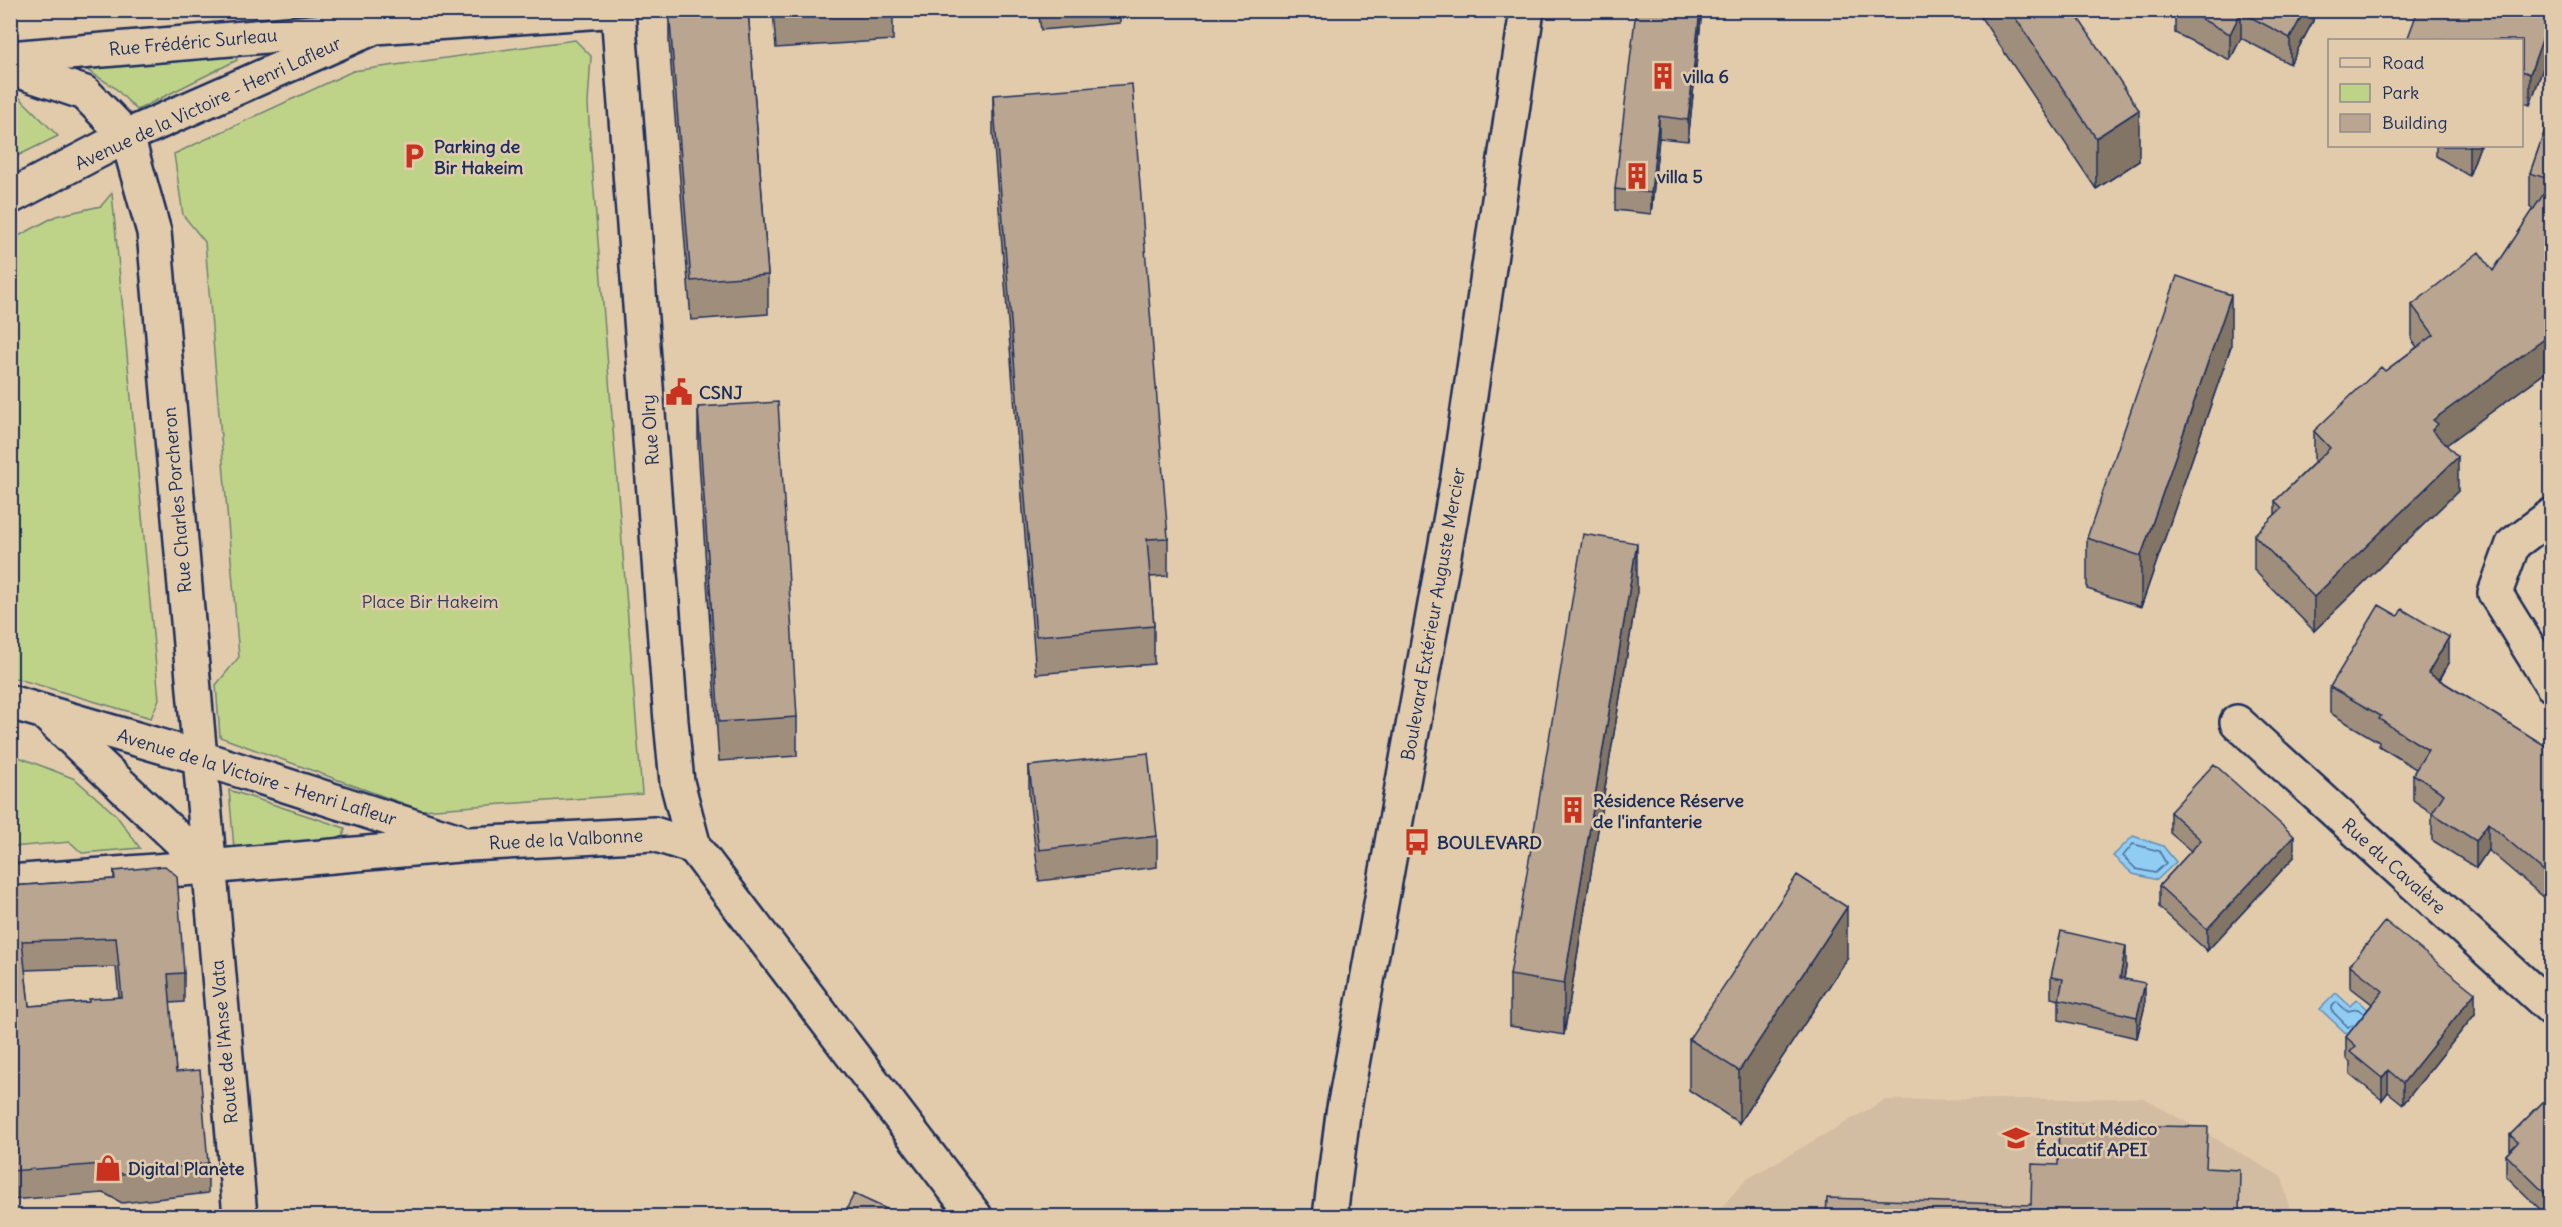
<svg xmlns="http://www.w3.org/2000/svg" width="2562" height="1227" font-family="Delius,sans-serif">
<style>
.built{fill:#d2bda2}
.green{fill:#bfd388;stroke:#6d8173;stroke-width:1.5}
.water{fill:#91cdf2;stroke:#628eb7;stroke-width:1.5}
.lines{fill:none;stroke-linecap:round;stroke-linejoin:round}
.shore{stroke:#4a6e99;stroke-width:1.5}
.minor-casing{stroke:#1b2f5e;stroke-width:38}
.tertiary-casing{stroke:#1b2f5e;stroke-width:38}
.primary-casing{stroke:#1b2f5e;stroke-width:38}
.minor{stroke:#e2cbab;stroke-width:33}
.tertiary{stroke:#e2cbab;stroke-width:33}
.primary{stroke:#e2cbab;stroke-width:33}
.wall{fill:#9f8e7c;stroke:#1b2f5e;stroke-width:1.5;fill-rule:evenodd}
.shaded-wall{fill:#827465;stroke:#1b2f5e;stroke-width:1.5}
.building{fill:#b9a590;stroke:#1b2f5e;stroke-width:1.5;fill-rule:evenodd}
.labels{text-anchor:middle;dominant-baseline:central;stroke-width:5;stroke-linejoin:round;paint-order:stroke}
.street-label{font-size:18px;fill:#1b2f5e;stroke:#e2cbab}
.poi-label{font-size:18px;font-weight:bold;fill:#1b2f5e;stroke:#e2cbab;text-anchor:start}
.park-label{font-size:18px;fill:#2b3f62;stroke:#e2cbab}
</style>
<rect width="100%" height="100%" fill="#e2cbab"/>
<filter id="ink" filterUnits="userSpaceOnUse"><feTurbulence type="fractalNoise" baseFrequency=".0167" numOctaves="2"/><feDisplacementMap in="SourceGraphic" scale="12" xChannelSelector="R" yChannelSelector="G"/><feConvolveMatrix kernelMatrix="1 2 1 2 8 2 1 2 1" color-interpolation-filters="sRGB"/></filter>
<g filter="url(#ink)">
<path class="built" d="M 2144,1098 L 2282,1177 L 2291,1216 L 1713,1216 L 1747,1179 L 1885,1100 Z"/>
<path class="green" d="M 575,40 L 591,56 L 588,103 L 590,141 L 642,794 L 421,810 L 220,737 L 216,685 L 239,657 L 205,242 L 183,215 L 174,154 L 353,71 Z
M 235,52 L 237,60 L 137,110 L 114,87 L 84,68 L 84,62 Z
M 18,96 L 58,136 L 11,159 L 11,97 Z
M 112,193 L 159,699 L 151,718 L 11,677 L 11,240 L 56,216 L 101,206 Z
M 11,754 L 75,779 L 116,815 L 140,848 L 82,853 L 70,842 L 11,847 Z
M 229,790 L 345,828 L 343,838 L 234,848 Z"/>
<path class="water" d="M 2133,836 L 2163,846 L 2176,862 L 2157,880 L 2133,874 L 2113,856 Z
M 2336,993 L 2350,1006 L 2357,999 L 2373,1014 L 2350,1037 L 2320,1009 Z"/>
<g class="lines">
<path class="shore" d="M 2133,844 L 2159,851 L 2166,863 L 2155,873 L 2136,869 L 2123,856 Z
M 2353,1025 L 2348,1027 L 2331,1010 L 2331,1007 L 2337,1002 L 2347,1011 L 2358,1009 L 2363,1013"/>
<defs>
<path id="minor" d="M 2552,515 L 2513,544 L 2495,593 L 2552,685
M 2237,722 L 2552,1009
M 10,882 L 208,867"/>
<path id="tertiary" d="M 10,58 L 370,27
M 10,68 L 85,93 L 127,136"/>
<path id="primary" d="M 618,11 L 671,721 L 677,782 L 694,847
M 127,136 L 154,232 L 240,1216
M 10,197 L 127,136 L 375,27 L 619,10
M 10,702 L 198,757 L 456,840
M 48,716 L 208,867
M 208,867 L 469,844 L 654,834 L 694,847 L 975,1216
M 1330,1216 L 1343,1114 L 1458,477 L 1527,10"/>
</defs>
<use href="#minor" class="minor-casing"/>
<use href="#tertiary" class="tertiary-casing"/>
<use href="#primary" class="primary-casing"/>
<use href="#minor" class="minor"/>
<use href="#tertiary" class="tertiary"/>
<use href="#primary" class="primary"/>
</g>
<path class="wall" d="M 669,10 L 748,10 L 768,275 L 768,314 L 691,320 L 669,41 Z
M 773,10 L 893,10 L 893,40 L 776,48 Z
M 1038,10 L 1120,10 L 1120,23 L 1041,30 Z
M 1702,10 L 1688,141 L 1659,138 L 1651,214 L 1615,210 L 1615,189 Z
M 1976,10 L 2073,10 L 2139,161 L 2096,189 Z
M 2175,10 L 2313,10 L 2313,21 L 2290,64 L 2241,38 L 2230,60 L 2175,33 Z
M 2522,40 L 2550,48 L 2530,105 L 2522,102 Z
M 993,95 L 1168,538 L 1168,576 L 1150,577 L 1154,626 L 1154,664 L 1036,674 L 993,133 Z
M 2552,110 L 2552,379 L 2546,372 L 2446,445 L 2458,491 L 2314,631 L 2254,570 L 2254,535 L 2275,515 L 2275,501 L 2314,463 L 2314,431 L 2385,371 L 2417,347 L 2412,340 L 2412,305 L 2493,271 L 2534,209 L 2530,207 L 2530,173 Z
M 2436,146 L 2480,146 L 2469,176 L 2436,156 Z
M 2231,346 L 2141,607 L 2087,589 L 2087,538 Z
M 698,407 L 797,717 L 797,756 L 719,761 L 698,446 Z
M 1637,594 L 1564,1035 L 1510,1026 L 1510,975 Z
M 2449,663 L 2440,680 L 2552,750 L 2552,904 L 2488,850 L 2476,868 L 2432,840 L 2432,813 L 2413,800 L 2413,774 L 2416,769 L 2379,746 L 2379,742 L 2330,713 L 2330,687 Z
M 1029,766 L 1157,836 L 1157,867 L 1039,881 L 1029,796 Z
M 2170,812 L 2294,857 L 2207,951 L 2159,907 L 2159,886 L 2191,851 L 2170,833 Z
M 114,871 L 184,973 L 184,1002 L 170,1003 L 176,1072 L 208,1163 L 208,1193 L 122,1203 L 104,1193 L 10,1200 L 10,886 L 114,879 ZM 116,967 L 119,997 L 89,1002 L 29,1006 L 25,970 Z
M 1847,959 L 1739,1123 L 1689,1090 L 1689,1039 Z
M 2350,965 L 2475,1014 L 2403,1104 L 2388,1092 L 2382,1100 L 2350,1074 L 2350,1062 L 2346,1058 L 2346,1037 L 2372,1004 L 2350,987 Z
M 2126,967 L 2124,979 L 2145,1005 L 2137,1038 L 2059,1020 L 2059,1000 L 2051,998 L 2051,977 Z
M 2552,1093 L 2552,1216 L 2547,1216 L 2506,1176 L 2506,1155 L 2510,1150 L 2510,1135 Z"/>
<path class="shaded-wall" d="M 1700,10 L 1702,10 L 1688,141 L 1688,120 Z
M 2305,10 L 2313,10 L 2313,21 L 2290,64 L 2290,38 Z
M 2241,12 L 2241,38 L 2230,60 L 2230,34 Z
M 2550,17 L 2550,48 L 2530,105 L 2530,74 Z
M 2139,110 L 2139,161 L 2096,189 L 2096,138 Z
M 1659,116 L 1659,138 L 1651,214 L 1651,193 Z
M 2469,146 L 2480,146 L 2469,176 Z
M 2231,295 L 2231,346 L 2141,607 L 2141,556 Z
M 2546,338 L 2546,372 L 2438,451 L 2432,430 L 2433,420 Z
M 2551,345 L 2552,345 L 2551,380 Z
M 2458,457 L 2458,491 L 2314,631 L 2314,597 Z
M 1637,543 L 1637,594 L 1564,1035 L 1564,984 Z
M 2449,637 L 2449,663 L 2428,699 L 2428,673 Z
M 2488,823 L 2488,850 L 2476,868 L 2476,841 Z
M 2294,836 L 2294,857 L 2207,951 L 2207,929 Z
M 1847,907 L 1847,959 L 1739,1123 L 1739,1071 Z
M 2126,946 L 2126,967 L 2120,999 L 2120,978 Z
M 2145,983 L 2145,1005 L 2137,1038 L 2137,1017 Z
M 2475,993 L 2475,1014 L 2403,1104 L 2403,1083 Z
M 2388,1070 L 2388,1092 L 2382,1100 L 2382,1078 Z"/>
<path class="building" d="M 669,10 L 748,10 L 768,275 L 691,281 Z
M 775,10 L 875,10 L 776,17 Z
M 1636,10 L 1700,10 L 1688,120 L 1659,116 L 1651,193 L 1615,189 Z
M 2010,10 L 2073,10 L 2139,110 L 2096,138 Z
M 2184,10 L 2305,10 L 2290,38 L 2241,12 L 2230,34 Z
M 2418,10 L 2530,10 L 2550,17 L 2530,74 L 2522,71 L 2522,40 L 2407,40 Z
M 1132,84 L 1168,538 L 1147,539 L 1154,626 L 1036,636 L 993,95 Z
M 2552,110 L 2552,180 L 2530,173 Z
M 2552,181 L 2552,345 L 2546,338 L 2433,420 L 2438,424 L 2432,430 L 2458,457 L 2314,597 L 2254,535 L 2282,508 L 2275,501 L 2330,448 L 2314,431 L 2381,367 L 2385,371 L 2434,335 L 2412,305 L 2479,252 L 2493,271 Z
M 2177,276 L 2231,295 L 2141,556 L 2087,538 Z
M 778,402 L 797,717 L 719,722 L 698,407 Z
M 1583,534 L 1637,543 L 1564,984 L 1510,975 Z
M 2379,605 L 2398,616 L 2402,609 L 2449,637 L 2428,673 L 2552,750 L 2552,878 L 2488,823 L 2476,841 L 2432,813 L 2444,794 L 2413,774 L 2428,750 L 2379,719 L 2381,716 L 2330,687 Z
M 1148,753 L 1157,836 L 1039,850 L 1029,766 Z
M 2214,764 L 2294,836 L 2207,929 L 2159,886 L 2201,840 L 2170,812 Z
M 165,866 L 177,876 L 184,973 L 168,974 L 176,1072 L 200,1070 L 208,1163 L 122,1174 L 104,1164 L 10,1171 L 10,886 L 115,879 L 114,871 ZM 116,938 L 122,997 L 89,999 L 89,1002 L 29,1006 L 22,941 Z
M 1797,875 L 1847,907 L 1739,1071 L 1689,1039 Z
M 2385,921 L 2475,993 L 2403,1083 L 2388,1070 L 2382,1078 L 2350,1052 L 2356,1046 L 2346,1037 L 2383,991 L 2350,965 Z
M 2061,931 L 2126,946 L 2120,978 L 2145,983 L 2137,1017 L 2059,999 L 2063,979 L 2051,977 Z
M 2552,1093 L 2552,1200 L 2506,1155 L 2518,1142 L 2510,1135 Z
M 2059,1124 L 2208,1127 L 2206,1168 L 2240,1170 L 2239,1216 L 1826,1216 L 1827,1198 L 2031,1205 L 2032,1164 L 2058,1165 Z
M 854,1194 L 902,1216 L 843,1216 Z"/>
</g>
<defs>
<symbol id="building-bare" viewBox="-9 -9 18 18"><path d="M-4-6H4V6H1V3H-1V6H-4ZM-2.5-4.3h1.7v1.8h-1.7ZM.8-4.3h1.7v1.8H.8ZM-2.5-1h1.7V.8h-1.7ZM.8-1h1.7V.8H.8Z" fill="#c8321e" stroke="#e2cbab" stroke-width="2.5" paint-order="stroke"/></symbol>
<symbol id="parking-bare" viewBox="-9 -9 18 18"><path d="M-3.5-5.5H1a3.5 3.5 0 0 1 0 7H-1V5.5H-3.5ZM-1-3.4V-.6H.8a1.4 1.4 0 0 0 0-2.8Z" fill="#c8321e" stroke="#e2cbab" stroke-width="2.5" paint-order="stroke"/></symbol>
<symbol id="civic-bare" viewBox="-9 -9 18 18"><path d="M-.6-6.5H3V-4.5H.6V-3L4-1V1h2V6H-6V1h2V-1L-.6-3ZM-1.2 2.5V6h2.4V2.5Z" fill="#c8321e" stroke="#e2cbab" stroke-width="2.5" paint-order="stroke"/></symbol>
<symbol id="bus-bare" viewBox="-9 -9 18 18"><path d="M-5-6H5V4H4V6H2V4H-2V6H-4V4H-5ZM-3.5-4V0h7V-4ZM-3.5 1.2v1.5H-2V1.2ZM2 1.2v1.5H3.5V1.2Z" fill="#c8321e" stroke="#e2cbab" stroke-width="2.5" paint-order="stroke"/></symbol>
<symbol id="university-bare" viewBox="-9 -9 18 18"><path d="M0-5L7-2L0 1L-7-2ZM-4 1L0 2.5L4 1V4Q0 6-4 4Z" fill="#c8321e" stroke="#e2cbab" stroke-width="2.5" paint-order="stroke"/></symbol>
<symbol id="shop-bare" viewBox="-9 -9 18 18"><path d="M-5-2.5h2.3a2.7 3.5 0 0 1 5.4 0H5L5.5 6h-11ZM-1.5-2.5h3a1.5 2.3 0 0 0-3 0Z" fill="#c8321e" stroke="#e2cbab" stroke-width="2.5" paint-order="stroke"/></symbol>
</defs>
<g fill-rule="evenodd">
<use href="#building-bare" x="1644" y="57" width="38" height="38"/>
<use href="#parking-bare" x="395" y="137" width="38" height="38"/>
<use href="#building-bare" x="1618" y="157" width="38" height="38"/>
<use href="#civic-bare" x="660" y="373" width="38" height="38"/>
<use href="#building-bare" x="1554" y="791" width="38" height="38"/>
<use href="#bus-bare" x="1398" y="823" width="38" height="38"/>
<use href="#university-bare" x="1997" y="1119" width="38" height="38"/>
<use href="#shop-bare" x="89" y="1149" width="38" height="38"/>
</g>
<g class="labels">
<g class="street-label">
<text transform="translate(193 42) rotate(-5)">Rue Frédéric Surleau</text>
<text transform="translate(208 103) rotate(-25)">Avenue de la Victoire - Henri Lafleur</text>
<text transform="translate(650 430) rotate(-94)">Rue Olry</text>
<text transform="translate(177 500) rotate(-95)">Rue Charles Porcheron</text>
<text transform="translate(1433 614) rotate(-80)">Boulevard Extérieur Auguste Mercier</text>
<text transform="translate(257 777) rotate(17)">Avenue de la Victoire - Henri Lafleur</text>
<text transform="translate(566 839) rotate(-3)">Rue de la Valbonne</text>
<text transform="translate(2394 866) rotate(42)">Rue du Cavalère</text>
<text transform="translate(224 1042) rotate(-95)">Route de l'Anse Vata</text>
</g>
<g class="poi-label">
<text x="1683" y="76">villa 6</text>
<text x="434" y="146">Parking de<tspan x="434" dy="21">Bir Hakeim</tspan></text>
<text x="1657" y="176">villa 5</text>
<text x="699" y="392">CSNJ</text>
<text x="1593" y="800">Résidence Réserve<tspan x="1593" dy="21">de l'infanterie</tspan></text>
<text x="1437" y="842">BOULEVARD</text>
<text x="2036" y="1128">Institut Médico<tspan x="2036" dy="21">Éducatif APEI</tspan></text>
<text x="128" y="1168">Digital Planète</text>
</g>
<g class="park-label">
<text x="430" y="601">Place Bir Hakeim</text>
</g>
</g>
<rect width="2562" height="1227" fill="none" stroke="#e2cbab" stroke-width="36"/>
<rect x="18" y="18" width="2526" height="1191" fill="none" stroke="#1b2f5e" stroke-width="2" filter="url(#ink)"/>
<rect x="2328" y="39" width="195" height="108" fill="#e2cbab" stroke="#928d8c" stroke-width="1.5"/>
<rect x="2340" y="58" width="30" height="9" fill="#e2cbab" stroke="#928d8c" stroke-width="1.5"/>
<text x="2382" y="69" font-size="18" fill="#1b2f5e">Road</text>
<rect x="2340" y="84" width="30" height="18" fill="#bfd388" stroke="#928d8c" stroke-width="1.5"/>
<text x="2382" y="99" font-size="18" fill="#1b2f5e">Park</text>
<rect x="2340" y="114" width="30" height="18" fill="#b9a590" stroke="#928d8c" stroke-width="1.5"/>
<text x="2382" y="129" font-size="18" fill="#1b2f5e">Building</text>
</svg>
